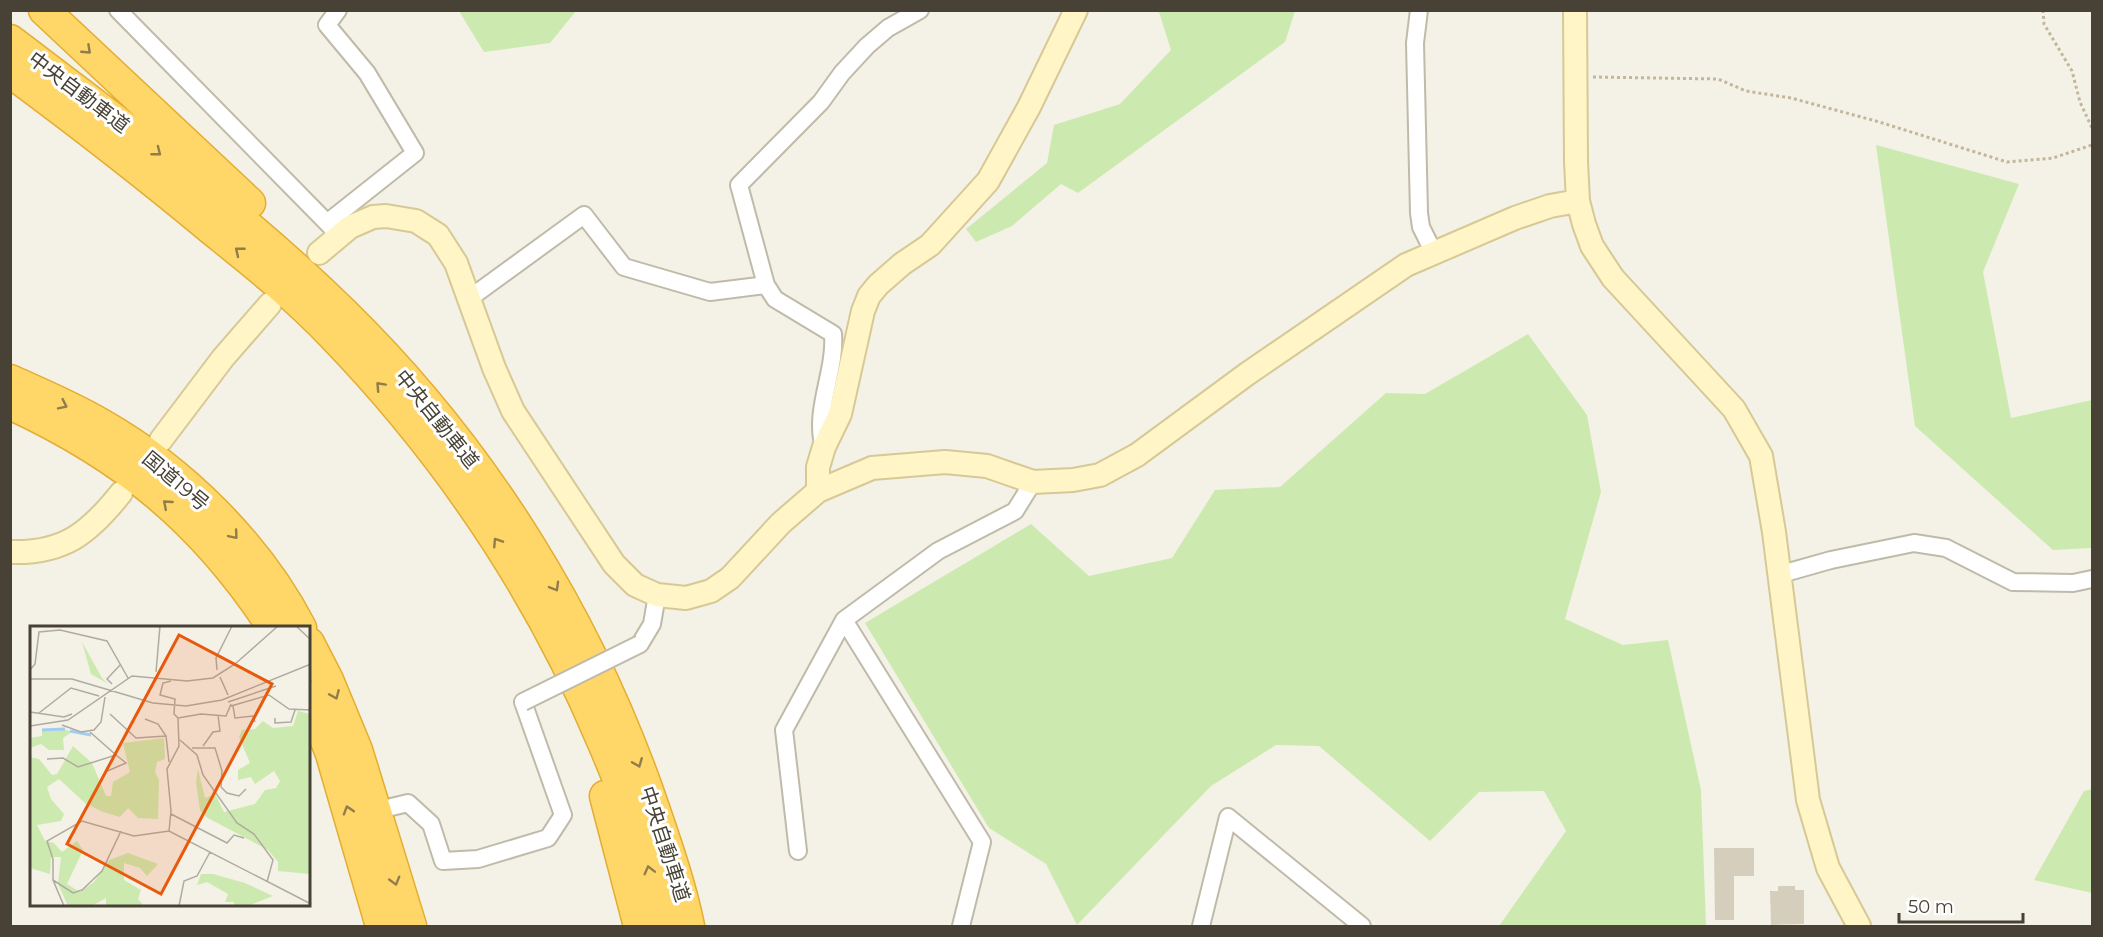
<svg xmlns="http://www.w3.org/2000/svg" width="2103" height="937" font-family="Montserrat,'Noto Sans JP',sans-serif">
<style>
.green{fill:#cceaaf}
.building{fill:#d6cebc}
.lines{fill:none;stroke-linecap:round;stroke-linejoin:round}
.street-casing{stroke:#c0baa9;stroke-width:20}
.secondary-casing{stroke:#d6c995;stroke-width:26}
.highway-casing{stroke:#e3ad32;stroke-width:33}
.path{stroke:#c3b79a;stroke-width:3;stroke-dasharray:3 3;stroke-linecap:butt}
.street{stroke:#fff;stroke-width:16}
.secondary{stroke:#fff5c7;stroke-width:22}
.highway{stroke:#ffd668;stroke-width:30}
.street-bridge-casing{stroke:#c0baa9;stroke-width:20;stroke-linecap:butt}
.street-bridge{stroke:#fff;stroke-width:16}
.oneway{stroke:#917d4a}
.labels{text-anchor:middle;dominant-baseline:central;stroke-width:6;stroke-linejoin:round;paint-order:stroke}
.street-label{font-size:20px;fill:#484236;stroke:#fff}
.inset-river{fill:none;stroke:#a1cdf3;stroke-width:3}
.inset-road{fill:none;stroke:#afaba0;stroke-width:1.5}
.view{fill:#e8590c;fill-opacity:0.15;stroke:#e8590c;stroke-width:3}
.inset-edge{fill:none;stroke:#484236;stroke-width:3}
</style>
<rect width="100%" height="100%" fill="#f4f1e7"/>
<path class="green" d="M 459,11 L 576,11 L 550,43 L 484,52 Z
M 1155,11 L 1295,11 L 1285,42 L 1078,193 L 1061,184 L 1012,226 L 976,242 L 966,229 L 1047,163 L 1054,125 L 1120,104 L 1171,50 L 1159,12 Z
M 1876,145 L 2019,184 L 1983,272 L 2011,418 L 2092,400 L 2092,548 L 2053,550 L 1915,426 Z
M 1528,334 L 1587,415 L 1601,492 L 1565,619 L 1623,645 L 1668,640 L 1701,790 L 1706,926 L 1499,926 L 1566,831 L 1544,791 L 1479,792 L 1430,841 L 1319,746 L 1276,745 L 1211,786 L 1077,925 L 1046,864 L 989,828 L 865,623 L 1031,524 L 1089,576 L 1172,558 L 1215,490 L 1280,487 L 1386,393 L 1425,394 Z
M 2092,789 L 2092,893 L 2034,880 L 2084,791 Z"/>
<path class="building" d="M 1714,848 L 1754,848 L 1754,876 L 1734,876 L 1734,920 L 1715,920 Z
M 1778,886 L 1795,886 L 1795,890 L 1804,890 L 1804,924 L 1771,925 L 1770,891 L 1778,891 Z"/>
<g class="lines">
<defs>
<path id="street" d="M 118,10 L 339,235
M 1419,10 L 1415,43 L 1419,213 L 1421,227 L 1434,253
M 328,222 L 415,153 L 367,73 L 327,25 L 338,10
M 470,298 L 584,215 L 624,267 L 710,292 L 766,285
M 824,447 C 813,411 836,372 833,334 L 775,299 L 766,285 L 739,185 L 821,102 L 842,73 L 867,46 L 888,28 L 920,10
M 1778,575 L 1831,560 L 1914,543 L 1946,548 L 2013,582 L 2073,583 L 2092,579
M 844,620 L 982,842 L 961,926
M 640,644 L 652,624 L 657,595
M 375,811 L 408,803 L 431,824 L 443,861 L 478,859 L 548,838 L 563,815 L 523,702
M 798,851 L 784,730 L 844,620 L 938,551 L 1015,511 L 1033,482
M 1201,926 L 1228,817 L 1362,926"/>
<path id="secondary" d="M 1575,10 L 1576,162 L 1578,201 L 1584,224 L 1592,246 L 1613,278 L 1734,409 L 1761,456 L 1774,532 L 1808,800 L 1828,868 L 1859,926
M 319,253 L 350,227 L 373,217 L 386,216 L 416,221 L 438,235 L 456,263 L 494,368 L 513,411 L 614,564 L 635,585 L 657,595 L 686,598 L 711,591 L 730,578 L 781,523 L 818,491 L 872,468 L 945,462 L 987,466 L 1033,482 L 1073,480 L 1100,475 L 1137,455 L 1247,374 L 1406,265 L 1515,218 L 1550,206 L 1578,201
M 161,440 L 223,358 L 270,304
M 818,491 L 818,467 L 824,447 L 840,414 L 863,311 L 869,296 L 878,285 L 902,264 L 930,245 L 988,181 L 1029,107 L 1076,10
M 10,552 C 64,554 89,533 121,493"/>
<path id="highway" d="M 44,10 L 250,203
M 10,40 C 125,127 241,212 344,313 C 485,451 592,624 655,811 C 668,849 681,887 689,926
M 10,72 C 79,123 146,175 211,229 C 253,263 295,296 332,335 C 447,454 539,590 603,743 C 618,778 633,814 644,851 C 651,876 657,902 663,926
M 10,380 C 41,394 72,407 101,424 C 182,470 258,545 301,628
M 10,404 C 125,457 204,522 273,628
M 309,643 L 328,680 L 357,750 L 411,926
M 309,697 L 331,754 L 381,926
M 605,796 L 639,926"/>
</defs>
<use href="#street" class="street-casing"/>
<use href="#secondary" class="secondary-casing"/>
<use href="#highway" class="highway-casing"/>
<path class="path" d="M 2043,10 L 2044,24 L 2072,71 L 2080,102 L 2092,128
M 1593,77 L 1718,79 L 1746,91 L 1791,98 L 1876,121 L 2007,162 L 2053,158 L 2092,145"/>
<use href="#street" class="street"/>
<use href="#secondary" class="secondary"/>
<use href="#highway" class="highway"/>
<defs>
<path id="street-bridge" d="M 523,702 L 640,644"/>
</defs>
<use href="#street-bridge" class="street-bridge-casing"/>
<use href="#street-bridge" class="street-bridge"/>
</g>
<defs><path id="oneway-chevron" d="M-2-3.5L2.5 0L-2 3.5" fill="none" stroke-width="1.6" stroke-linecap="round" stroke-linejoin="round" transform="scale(1.5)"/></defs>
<g class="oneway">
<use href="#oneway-chevron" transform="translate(87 50) rotate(43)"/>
<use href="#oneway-chevron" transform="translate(157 152) rotate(38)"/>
<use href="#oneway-chevron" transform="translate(239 251) rotate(-141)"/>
<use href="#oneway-chevron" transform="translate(380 386) rotate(-133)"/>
<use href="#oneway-chevron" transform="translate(63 405) rotate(26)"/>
<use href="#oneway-chevron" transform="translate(167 504) rotate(-139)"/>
<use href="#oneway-chevron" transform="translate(234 535) rotate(50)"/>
<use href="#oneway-chevron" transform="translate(497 542) rotate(-123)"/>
<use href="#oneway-chevron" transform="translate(555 587) rotate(60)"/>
<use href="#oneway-chevron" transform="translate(335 695) rotate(67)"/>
<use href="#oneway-chevron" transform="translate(638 763) rotate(68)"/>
<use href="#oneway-chevron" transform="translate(348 810) rotate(-107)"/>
<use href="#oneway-chevron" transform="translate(649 870) rotate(-104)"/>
<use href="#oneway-chevron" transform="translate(395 881) rotate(74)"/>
</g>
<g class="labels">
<g class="street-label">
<text transform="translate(79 92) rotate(37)">中央自動車道</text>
<text transform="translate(437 419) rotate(51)">中央自動車道</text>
<text transform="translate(176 481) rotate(40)">国道19号</text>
<text transform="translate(665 844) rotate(72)">中央自動車道</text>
</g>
</g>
<g transform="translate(30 626)">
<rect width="280" height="280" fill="#f4f1e7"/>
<path d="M 52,16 L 72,52 L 78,58 L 61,48 ZM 268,85 L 280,88 L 280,248 L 248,245 L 248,236 L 238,224 L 176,191 L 170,184 L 166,156 L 168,143 L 175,172 L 185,168 L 194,186 L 225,178 L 235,164 L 246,162 L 250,155 L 244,145 L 225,158 L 221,151 L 208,154 L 208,144 L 220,137 L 209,111 L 212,104 L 225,103 L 233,95 L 243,102 L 263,100 ZM 31,102 L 42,106 L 33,112 L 34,124 L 19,124 L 11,118 L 0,122 L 0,112 L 12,110 L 12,103 ZM 134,112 L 135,133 L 127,136 L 125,146 L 129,154 L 128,193 L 108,192 L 98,182 L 90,191 L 73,186 L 55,177 L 29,153 L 17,161 L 21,173 L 34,188 L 31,195 L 7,199 L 15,215 L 24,217 L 32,226 L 47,215 L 53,224 L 37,258 L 50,266 L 64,256 L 79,234 L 98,227 L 128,238 L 117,250 L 110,242 L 94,237 L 94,254 L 111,264 L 108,273 L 114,280 L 76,280 L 76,272 L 62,280 L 38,280 L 28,258 L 31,231 L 21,231 L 20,248 L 0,242 L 0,131 L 9,133 L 22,149 L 27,148 L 43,120 L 62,137 L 76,170 L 81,170 L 83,156 L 100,146 L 93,117 ZM 171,248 L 183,248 L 215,257 L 243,270 L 218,280 L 204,280 L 204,276 L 195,276 L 198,268 L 177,256 L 167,259 Z" fill="#cceaaf"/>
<path class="inset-river" d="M 12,104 L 35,103M 40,105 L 61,109"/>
<path class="inset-road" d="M 266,0 L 281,14M 0,44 L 5,38 L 9,6 L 30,4 L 77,15 L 98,52M 187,44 L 186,32 L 202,0M 126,46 L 130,0M 190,51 L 198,69M 0,53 L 42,53 L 123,77 L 156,80 L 192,74 L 281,38M 141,55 L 133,57 L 130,69 L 145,73 L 144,88 L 148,92M 82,58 L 77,53 L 91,38M 198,76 L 246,60M 201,80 L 239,69 L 259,83 L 281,84M 203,80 L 205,92 L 223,90 L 225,96M 0,86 L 34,91 L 42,88M 9,87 L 41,62 L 69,70M 80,88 L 106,112 L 136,110M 148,92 L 171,88 L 196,90 L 201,78M 245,92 L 245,97 L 261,96 L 265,84M 115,93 L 128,98 L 136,110 L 139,136M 32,99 L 51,106 L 64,104 L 71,96 L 75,71M 0,100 L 38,94 L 102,50 L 157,55 L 183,52 L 205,38 L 248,0M 150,114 L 167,129 L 173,149 L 207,197 L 224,208 L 243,234 L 237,256M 173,120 L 183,106 L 190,105 L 188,89M 162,122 L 185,122 L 192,145 L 191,161 L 197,167 L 209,170 L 216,163M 17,133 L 33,132 L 48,141 L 86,129 L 60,106M 75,146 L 96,137 L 86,129M 141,188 L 197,217 L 204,209 L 214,212M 139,205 L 141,185 L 137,143 L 149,120 L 148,92M 23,254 L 43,267 L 52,264 L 72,245 L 91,205M 34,280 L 23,254 L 23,233 L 17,215 L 52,195 L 104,210 L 139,205 L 281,278M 149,280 L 154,255 L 167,250 L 180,226"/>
<path class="view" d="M 149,9 L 242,58 L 131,268 L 37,218 Z"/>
<rect width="280" height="280" class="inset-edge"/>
</g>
<rect width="2103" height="937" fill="none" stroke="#484236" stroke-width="24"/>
<path d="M1899 913v9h124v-9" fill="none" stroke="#484236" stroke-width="3"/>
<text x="1908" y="913" font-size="18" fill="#484236" stroke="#ffffff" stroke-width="4.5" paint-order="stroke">50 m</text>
</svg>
